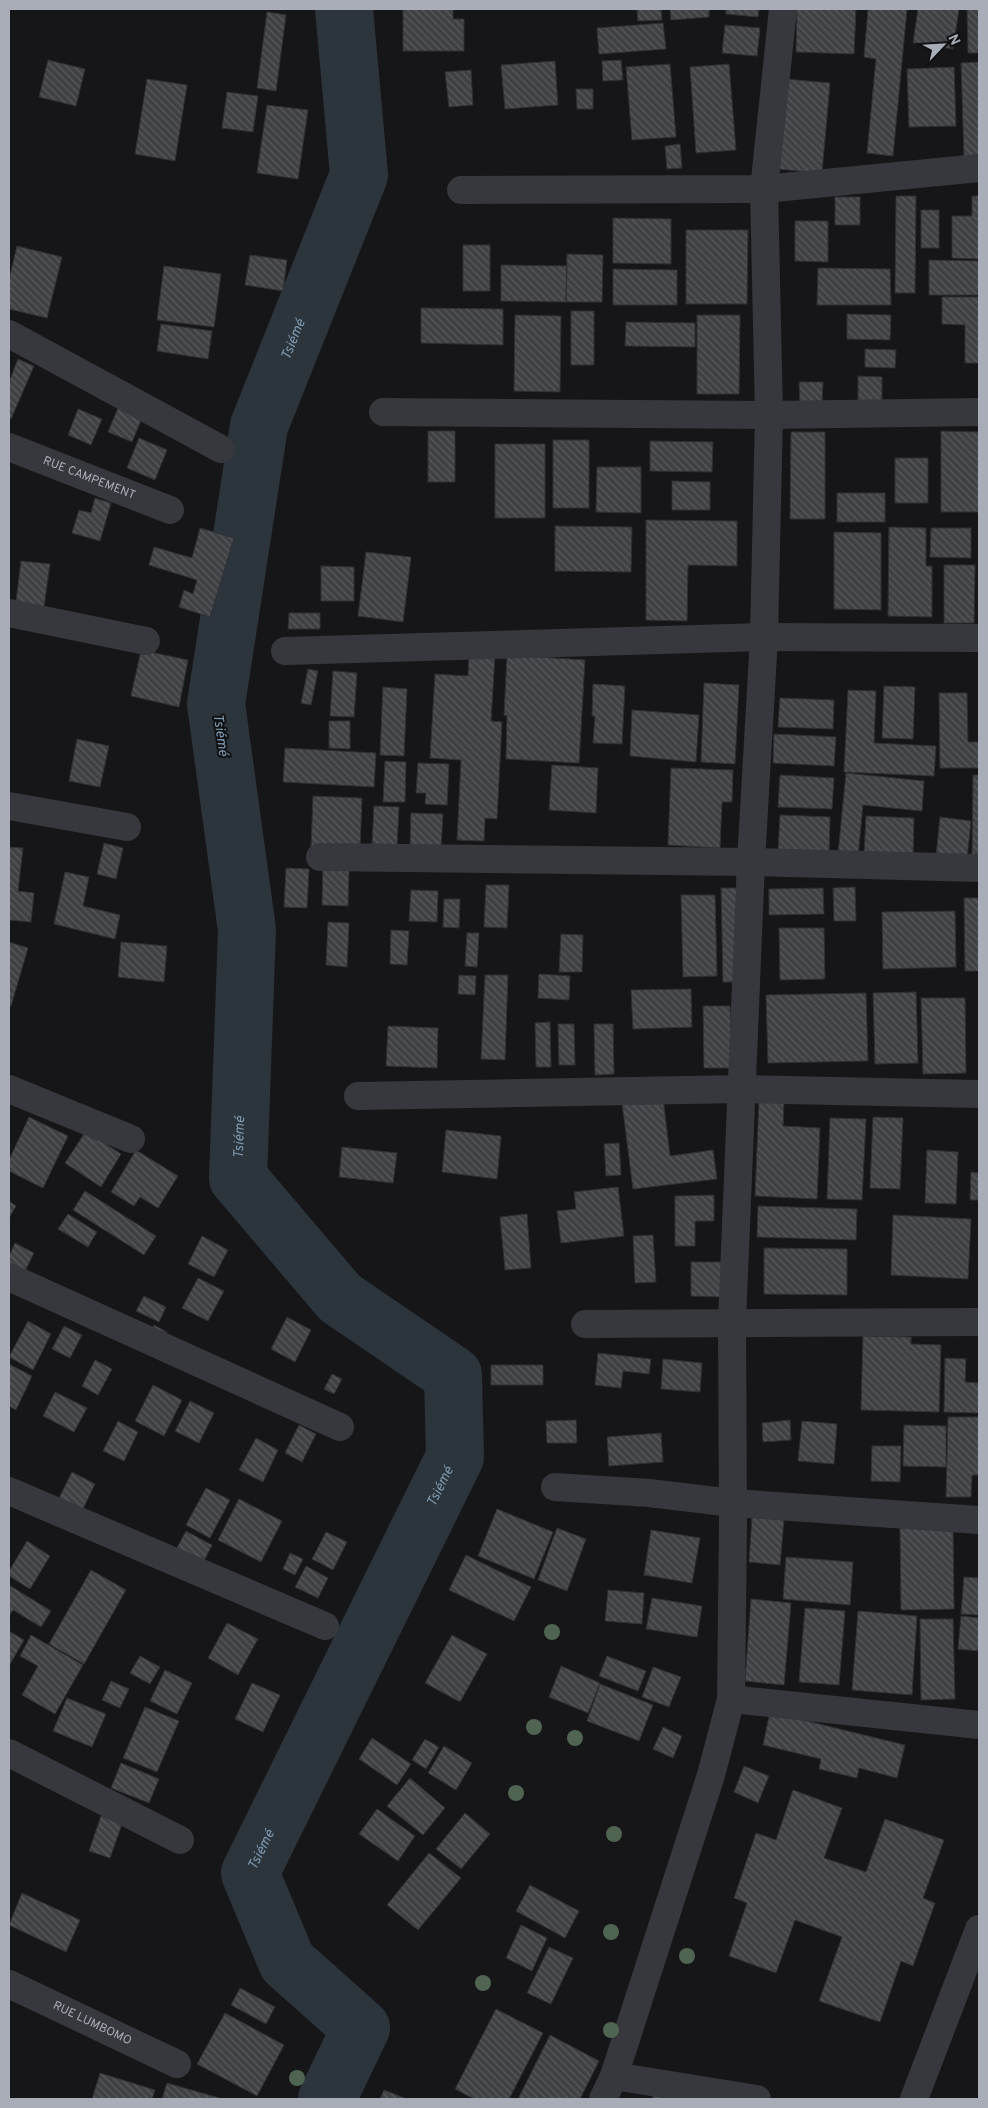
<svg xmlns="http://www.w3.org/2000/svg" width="988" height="2108" font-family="Overpass,sans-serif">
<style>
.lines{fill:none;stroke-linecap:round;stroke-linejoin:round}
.river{stroke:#2c353c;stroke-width:58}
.building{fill:url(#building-back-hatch);stroke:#303034}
.minor{stroke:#37383d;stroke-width:28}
.tree{fill:#506452}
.labels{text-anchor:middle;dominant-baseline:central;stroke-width:4;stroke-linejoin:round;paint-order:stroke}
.street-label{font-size:12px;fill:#a8adb8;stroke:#111113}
.water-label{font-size:14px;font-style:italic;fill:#7f9bb3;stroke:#111113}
</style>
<defs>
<pattern id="building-back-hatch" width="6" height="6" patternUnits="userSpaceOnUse" patternTransform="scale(1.25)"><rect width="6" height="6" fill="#404145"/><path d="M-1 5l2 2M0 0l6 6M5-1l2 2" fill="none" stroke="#595a5e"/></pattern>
</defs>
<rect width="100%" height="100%" fill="#161618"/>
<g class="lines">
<path class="river" id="s1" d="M 327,2099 L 361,2028 L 287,1962 L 250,1873 L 455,1457 L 453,1375 L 340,1298 L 238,1178 L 247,930 L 216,704 L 259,426 L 359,175 L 344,9"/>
</g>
<path class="building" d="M 403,9 L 453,9 L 453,19 L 464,19 L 464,51 L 403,51 Z
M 637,9 L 661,9 L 662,20 L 638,21 Z
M 670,9 L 709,9 L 709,17 L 671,20 Z
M 726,9 L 759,9 L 758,17 L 726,14 Z
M 797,9 L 856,9 L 854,54 L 796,52 Z
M 868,9 L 907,9 L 893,156 L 867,153 L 876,59 L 864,57 Z
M 918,9 L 959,9 L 953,49 L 913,43 Z
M 967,9 L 979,9 L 979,53 L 968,53 Z
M 267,12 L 286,15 L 276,91 L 257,88 Z
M 663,23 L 666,49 L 599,54 L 597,28 Z
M 725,25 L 760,28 L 757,56 L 722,53 Z
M 48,60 L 85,69 L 76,106 L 39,97 Z
M 621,60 L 623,80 L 603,81 L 602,61 Z
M 555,61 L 558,105 L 505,109 L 501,65 Z
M 979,62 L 979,157 L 964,157 L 961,63 Z
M 670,64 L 676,137 L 632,140 L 626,67 Z
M 729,64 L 736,150 L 696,153 L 690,67 Z
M 954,67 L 956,126 L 909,127 L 907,69 Z
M 471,70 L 473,105 L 449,107 L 445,72 Z
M 147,79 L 187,85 L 175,161 L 135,154 Z
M 786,79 L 830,83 L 822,173 L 777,169 Z
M 576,89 L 593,89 L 593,109 L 577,109 Z
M 227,92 L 258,96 L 253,132 L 222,128 Z
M 267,105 L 308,110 L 298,179 L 257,173 Z
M 680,144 L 682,168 L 667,169 L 665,146 Z
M 896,196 L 916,196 L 915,293 L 895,293 Z
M 972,196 L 979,196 L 979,259 L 952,258 L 952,216 L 972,216 Z
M 835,197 L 860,197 L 860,225 L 835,225 Z
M 921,210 L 939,210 L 939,248 L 921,248 Z
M 613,218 L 671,219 L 671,264 L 613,263 Z
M 795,221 L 828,221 L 828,262 L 795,261 Z
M 686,230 L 748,230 L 747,304 L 686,304 Z
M 463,245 L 490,245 L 490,291 L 463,291 Z
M 17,246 L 62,257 L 47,318 L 9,309 L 9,279 Z
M 567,254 L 603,255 L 602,302 L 566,302 Z
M 250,255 L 287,260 L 283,291 L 245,285 Z
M 929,260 L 979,261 L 979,295 L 929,295 Z
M 501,265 L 567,266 L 566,302 L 501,301 Z
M 164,266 L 221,274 L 214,327 L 157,320 Z
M 818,268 L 890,269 L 891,305 L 817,305 Z
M 613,269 L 677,270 L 677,305 L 613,305 Z
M 942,297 L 979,297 L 979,363 L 965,363 L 965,325 L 942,324 Z
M 421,308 L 503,309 L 503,345 L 421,343 Z
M 571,311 L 594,311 L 594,365 L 571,365 Z
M 847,314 L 891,315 L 890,340 L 847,339 Z
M 515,315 L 561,316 L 560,392 L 514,391 Z
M 697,315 L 740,315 L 739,394 L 697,394 Z
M 626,322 L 695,323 L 695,347 L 625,346 Z
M 161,324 L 212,331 L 208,359 L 157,351 Z
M 865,349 L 896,350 L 895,368 L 865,367 Z
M 18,359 L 34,366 L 11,419 L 9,418 L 9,382 Z
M 858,376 L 882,377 L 882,402 L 858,402 Z
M 799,382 L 823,382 L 822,406 L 800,406 Z
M 118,408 L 142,418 L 132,442 L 108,432 Z
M 78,409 L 102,419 L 91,445 L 68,435 Z
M 428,431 L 455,431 L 455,482 L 428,482 Z
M 941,431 L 979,432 L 979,512 L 941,512 Z
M 791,432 L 825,432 L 825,519 L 790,519 Z
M 139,438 L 167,450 L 155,480 L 127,468 Z
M 553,440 L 589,440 L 589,508 L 553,508 Z
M 650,441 L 713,442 L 712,472 L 650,471 Z
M 495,444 L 545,444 L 545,518 L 495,518 Z
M 895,458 L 928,458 L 928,503 L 895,503 Z
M 597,467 L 641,467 L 641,513 L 596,512 Z
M 672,481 L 710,482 L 710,510 L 672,510 Z
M 837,493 L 885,493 L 885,522 L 837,522 Z
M 95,498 L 111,503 L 100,541 L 72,533 L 79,510 L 91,513 Z
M 646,520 L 737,521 L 737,566 L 688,565 L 687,621 L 646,620 Z
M 555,526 L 632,527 L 631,572 L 555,571 Z
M 889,527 L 926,528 L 926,566 L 932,566 L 932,617 L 888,616 Z
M 200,528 L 234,538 L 210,617 L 179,607 L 184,590 L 193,594 L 197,580 L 149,565 L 154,547 L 192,558 Z
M 931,528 L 971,528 L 971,558 L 930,557 Z
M 834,532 L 881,533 L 881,610 L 834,609 Z
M 366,552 L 411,557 L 403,622 L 358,616 Z
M 21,561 L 50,564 L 43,614 L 15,610 Z
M 944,565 L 975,565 L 974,623 L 944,623 Z
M 321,566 L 354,567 L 354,601 L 321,601 Z
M 289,613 L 320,613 L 320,629 L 288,629 Z
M 141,650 L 188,660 L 179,707 L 131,696 Z
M 469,654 L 495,656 L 491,721 L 502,722 L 497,819 L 485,818 L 484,841 L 457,840 L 461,760 L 430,758 L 435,674 L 468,676 Z
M 507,655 L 585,660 L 579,763 L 506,759 L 507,716 L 504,715 Z
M 308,669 L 318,671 L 311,705 L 301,703 Z
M 333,671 L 357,673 L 354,717 L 330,716 Z
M 704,683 L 739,685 L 735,764 L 701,762 Z
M 593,684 L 625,686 L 622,744 L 593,743 L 595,716 L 592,716 Z
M 884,686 L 915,687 L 913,739 L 882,738 Z
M 383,687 L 407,689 L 404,756 L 380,755 Z
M 848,690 L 876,691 L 874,743 L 936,746 L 934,776 L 844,772 Z
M 939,693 L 967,693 L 968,742 L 979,742 L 979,768 L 940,768 Z
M 780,698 L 834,700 L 833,729 L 778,727 Z
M 632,710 L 699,715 L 696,762 L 630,756 Z
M 329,721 L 350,721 L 350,749 L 329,748 Z
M 774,734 L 836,737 L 834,766 L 773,763 Z
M 77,739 L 109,746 L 100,787 L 69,781 Z
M 285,748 L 376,753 L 374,787 L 283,782 Z
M 385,761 L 406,762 L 405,802 L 383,802 Z
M 418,763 L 449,764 L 447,805 L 425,804 L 426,793 L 416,793 Z
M 552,765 L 598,768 L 596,813 L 549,810 Z
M 671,768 L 733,770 L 732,802 L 722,802 L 720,848 L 668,845 Z
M 846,773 L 924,781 L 922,811 L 863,805 L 858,857 L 838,854 Z
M 780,775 L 834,778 L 832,809 L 778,807 Z
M 973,775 L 979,775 L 979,855 L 972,855 Z
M 313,796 L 362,798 L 360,850 L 311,848 Z
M 374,806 L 399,807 L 397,846 L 372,844 Z
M 411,813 L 443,814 L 441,849 L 410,847 Z
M 780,815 L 830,817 L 829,854 L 778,852 Z
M 866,816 L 914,818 L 913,857 L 864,855 Z
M 940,817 L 971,821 L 967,859 L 936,856 Z
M 104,843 L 123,848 L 116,879 L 97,874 Z
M 9,847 L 23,848 L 18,891 L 34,893 L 31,922 L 9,920 Z
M 323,867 L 349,869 L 348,906 L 322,905 Z
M 286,868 L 309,869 L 307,908 L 284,907 Z
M 65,872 L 89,877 L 83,906 L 120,915 L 115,939 L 54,924 Z
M 486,885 L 509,885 L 507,928 L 484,927 Z
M 855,887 L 856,921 L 834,921 L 833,888 Z
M 721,888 L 739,888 L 741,982 L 723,982 Z
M 823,888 L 824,914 L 769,915 L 769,889 Z
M 411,890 L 438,891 L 437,922 L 409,921 Z
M 681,895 L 715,895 L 717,976 L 683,977 Z
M 964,898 L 979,898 L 979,971 L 965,971 Z
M 444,899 L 460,899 L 459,928 L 443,927 Z
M 955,911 L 956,967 L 883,969 L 882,912 Z
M 328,922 L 349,923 L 347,967 L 326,965 Z
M 779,928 L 824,928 L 825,979 L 780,980 Z
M 391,930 L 409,931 L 407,965 L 390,964 Z
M 467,933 L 479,933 L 477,967 L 465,966 Z
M 561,934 L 583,935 L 582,972 L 559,972 Z
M 9,942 L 28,948 L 11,1006 L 9,1006 Z
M 121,942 L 167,946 L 164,982 L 118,977 Z
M 539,974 L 570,976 L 569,1000 L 538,998 Z
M 459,975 L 476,976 L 475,995 L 458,994 Z
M 485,975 L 508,975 L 505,1060 L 481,1059 Z
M 691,989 L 692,1027 L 633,1029 L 631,990 Z
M 916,992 L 918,1063 L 875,1064 L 873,993 Z
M 866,993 L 868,1061 L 768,1063 L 766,995 Z
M 921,998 L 965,998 L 966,1073 L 923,1074 Z
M 703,1006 L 730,1006 L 732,1068 L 704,1068 Z
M 550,1022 L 551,1067 L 536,1067 L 535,1023 Z
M 558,1024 L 574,1024 L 575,1065 L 559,1065 Z
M 594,1024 L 613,1024 L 614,1074 L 595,1075 Z
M 388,1026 L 438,1028 L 437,1068 L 386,1066 Z
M 663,1098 L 670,1156 L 713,1150 L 717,1179 L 633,1189 L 622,1103 Z
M 759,1101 L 784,1102 L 783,1126 L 820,1128 L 817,1199 L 755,1196 Z
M 29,1117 L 68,1136 L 43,1188 L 9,1171 L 9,1160 Z
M 873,1117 L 903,1118 L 900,1189 L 870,1188 Z
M 830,1118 L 866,1119 L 862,1200 L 827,1199 Z
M 446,1130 L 501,1136 L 497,1179 L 442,1172 Z
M 86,1131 L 121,1154 L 101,1187 L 65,1163 Z
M 619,1143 L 621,1175 L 606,1176 L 604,1144 Z
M 342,1147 L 397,1153 L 393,1183 L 339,1177 Z
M 136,1150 L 178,1176 L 158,1208 L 140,1197 L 134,1206 L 111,1192 Z
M 927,1150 L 958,1152 L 956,1204 L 925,1203 Z
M 971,1172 L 979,1173 L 979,1200 L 970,1200 Z
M 618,1187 L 624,1236 L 561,1243 L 557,1211 L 576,1209 L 574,1192 Z
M 85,1191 L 156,1236 L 144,1255 L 73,1210 Z
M 714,1195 L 714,1221 L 695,1221 L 695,1246 L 675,1246 L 675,1196 Z
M 9,1201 L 16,1206 L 9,1218 Z
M 758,1206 L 857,1209 L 856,1240 L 757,1237 Z
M 68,1214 L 97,1232 L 88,1247 L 58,1229 Z
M 527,1214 L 531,1268 L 505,1270 L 500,1217 Z
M 893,1215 L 971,1219 L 968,1279 L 891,1275 Z
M 653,1235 L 656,1282 L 635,1283 L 633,1236 Z
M 202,1236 L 228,1250 L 214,1277 L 188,1264 Z
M 15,1243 L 34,1253 L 21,1279 L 9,1273 L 9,1256 Z
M 764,1248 L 847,1249 L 847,1295 L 764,1294 Z
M 691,1262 L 722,1262 L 722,1297 L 691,1296 Z
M 198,1278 L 224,1291 L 208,1321 L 182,1308 Z
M 144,1296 L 166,1307 L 159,1322 L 136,1311 Z
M 287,1317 L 311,1330 L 295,1362 L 271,1349 Z
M 28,1321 L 51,1334 L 33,1370 L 9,1357 Z
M 154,1325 L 167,1332 L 162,1343 L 148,1335 Z
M 64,1326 L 82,1335 L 70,1358 L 52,1349 Z
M 863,1336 L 911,1337 L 911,1344 L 941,1345 L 939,1412 L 861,1410 Z
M 598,1353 L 651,1359 L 649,1374 L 623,1371 L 621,1388 L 595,1385 Z
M 945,1358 L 966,1359 L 965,1382 L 979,1383 L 979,1413 L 944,1412 Z
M 663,1359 L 702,1363 L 700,1392 L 661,1389 Z
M 95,1360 L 112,1369 L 98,1395 L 82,1386 Z
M 9,1364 L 32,1376 L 16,1410 L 9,1406 Z
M 491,1365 L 543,1365 L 543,1385 L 491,1385 Z
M 332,1374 L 342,1379 L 334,1394 L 324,1389 Z
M 153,1385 L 182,1400 L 164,1436 L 135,1421 Z
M 55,1392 L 87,1408 L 74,1432 L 43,1416 Z
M 190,1401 L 214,1413 L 199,1443 L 175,1431 Z
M 948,1417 L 979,1417 L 979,1475 L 972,1475 L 971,1497 L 946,1497 Z
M 576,1420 L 577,1443 L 547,1443 L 546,1421 Z
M 790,1420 L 791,1440 L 763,1442 L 762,1423 Z
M 118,1421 L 138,1432 L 124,1461 L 103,1451 Z
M 802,1421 L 837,1424 L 834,1464 L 798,1461 Z
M 299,1425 L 316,1434 L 302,1462 L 285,1453 Z
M 904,1425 L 946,1426 L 946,1467 L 903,1466 Z
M 661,1433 L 663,1462 L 609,1466 L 607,1437 Z
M 256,1438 L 278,1450 L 263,1482 L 239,1470 Z
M 872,1446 L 901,1446 L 900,1482 L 871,1481 Z
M 72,1472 L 95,1484 L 79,1517 L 56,1504 Z
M 206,1488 L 230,1500 L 210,1538 L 186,1525 Z
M 239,1499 L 282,1521 L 261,1562 L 218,1540 Z
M 497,1509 L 553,1532 L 534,1579 L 478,1556 Z
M 752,1517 L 784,1520 L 780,1565 L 749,1562 Z
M 953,1527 L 954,1609 L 901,1610 L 900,1528 Z
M 557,1528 L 586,1539 L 567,1591 L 538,1580 Z
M 651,1530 L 700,1538 L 692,1583 L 644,1575 Z
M 186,1531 L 212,1545 L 199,1571 L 172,1557 Z
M 326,1532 L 347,1542 L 333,1570 L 312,1559 Z
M 27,1541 L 50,1556 L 30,1589 L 9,1576 L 9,1571 Z
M 290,1553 L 303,1559 L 295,1575 L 283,1569 Z
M 466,1555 L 531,1587 L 514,1621 L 449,1590 Z
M 786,1557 L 853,1562 L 850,1605 L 783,1599 Z
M 306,1566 L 328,1578 L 318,1598 L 295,1587 Z
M 91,1570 L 126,1590 L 84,1664 L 49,1644 Z
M 964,1577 L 979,1578 L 979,1615 L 961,1614 Z
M 9,1585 L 51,1611 L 41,1627 L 13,1610 L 9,1616 Z
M 608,1590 L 644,1593 L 642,1624 L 605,1621 Z
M 652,1598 L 702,1606 L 697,1637 L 646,1629 Z
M 751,1599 L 791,1603 L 784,1685 L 745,1681 Z
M 805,1608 L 845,1611 L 839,1685 L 799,1682 Z
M 858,1611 L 917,1616 L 912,1695 L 852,1690 Z
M 961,1616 L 979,1618 L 979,1651 L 958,1649 Z
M 920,1619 L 953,1619 L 955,1699 L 921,1700 Z
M 227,1623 L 258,1639 L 238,1675 L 208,1658 Z
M 9,1631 L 24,1640 L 9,1666 Z
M 31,1635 L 83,1665 L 55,1714 L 22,1695 L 38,1666 L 20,1656 Z
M 452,1635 L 487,1654 L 460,1702 L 425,1683 Z
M 140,1656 L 160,1667 L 150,1684 L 130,1673 Z
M 607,1656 L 646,1671 L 638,1691 L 599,1676 Z
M 561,1666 L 600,1683 L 588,1713 L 549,1697 Z
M 653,1667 L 681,1677 L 669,1707 L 642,1697 Z
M 165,1670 L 192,1683 L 177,1714 L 150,1701 Z
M 111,1681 L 129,1689 L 120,1708 L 102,1700 Z
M 252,1683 L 280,1695 L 263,1732 L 235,1719 Z
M 600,1684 L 653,1705 L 639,1741 L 587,1721 Z
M 67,1698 L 106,1714 L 92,1747 L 53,1731 Z
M 145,1707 L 179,1721 L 157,1772 L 123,1758 Z
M 770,1712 L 905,1745 L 897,1778 L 859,1768 L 857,1778 L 819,1769 L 821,1759 L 763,1745 Z
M 663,1727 L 682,1736 L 673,1758 L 653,1749 Z
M 372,1738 L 411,1764 L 397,1785 L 359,1759 Z
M 425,1739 L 439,1747 L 426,1769 L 412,1760 Z
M 444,1746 L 472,1763 L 456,1790 L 428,1773 Z
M 121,1763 L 159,1779 L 149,1803 L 111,1788 Z
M 744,1766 L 769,1776 L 758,1803 L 734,1792 Z
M 410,1778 L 445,1808 L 423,1835 L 387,1806 Z
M 793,1790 L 842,1808 L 824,1858 L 866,1872 L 885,1819 L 944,1840 L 923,1898 L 935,1903 L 913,1966 L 901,1961 L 880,2022 L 819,2001 L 842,1937 L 795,1920 L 776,1973 L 729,1956 L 747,1903 L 734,1898 L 756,1833 L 776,1840 Z
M 377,1809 L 415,1836 L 398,1861 L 359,1834 Z
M 465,1813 L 490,1834 L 461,1869 L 436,1849 Z
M 101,1816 L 122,1824 L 110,1858 L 89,1851 Z
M 429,1853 L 461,1878 L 418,1930 L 387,1905 Z
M 530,1885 L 579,1911 L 565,1938 L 516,1911 Z
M 22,1893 L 80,1920 L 66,1952 L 9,1925 Z
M 521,1925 L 547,1938 L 532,1971 L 506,1958 Z
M 549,1947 L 573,1958 L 551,2004 L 527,1993 Z
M 240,1988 L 275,2007 L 266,2024 L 231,2005 Z
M 496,2009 L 543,2033 L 509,2099 L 474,2099 L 455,2089 Z
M 225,2013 L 284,2045 L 257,2096 L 197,2064 Z
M 550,2035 L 599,2061 L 580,2099 L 518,2099 Z
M 100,2073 L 155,2090 L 152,2099 L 92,2099 Z
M 167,2083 L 223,2099 L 162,2099 Z
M 384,2090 L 407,2099 L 380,2099 Z
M 655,2091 L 681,2099 L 652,2099 Z"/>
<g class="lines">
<g class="minor">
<path d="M 461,190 L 764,189 L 979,168"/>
<path d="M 9,334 L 221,449"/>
<path d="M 383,412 L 769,415 L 979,412"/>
<path id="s2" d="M 9,447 L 170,510"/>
<path d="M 9,613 L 146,641"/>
<path d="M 285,651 L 764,637 L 979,638"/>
<path d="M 9,806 L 127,827"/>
<path d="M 320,857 L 751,862 L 979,868"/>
<path d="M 9,1089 L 131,1139"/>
<path d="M 358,1096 L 741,1089 L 979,1094"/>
<path d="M 9,1277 L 340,1427"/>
<path d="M 585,1324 L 979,1322"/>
<path d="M 555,1487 L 649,1493 L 733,1503 L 979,1520"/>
<path d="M 9,1491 L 325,1626"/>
<path d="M 731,1699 L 979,1725"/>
<path d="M 9,1753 L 180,1840"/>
<path id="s3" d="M 9,1984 L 177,2064"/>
<path d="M 614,2076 L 757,2099"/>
<path d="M 603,2099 L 614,2076 L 711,1775 L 731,1699 L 733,1524 L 732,1322 L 751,862 L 764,637 L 769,415 L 764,189 L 783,9"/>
<path d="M 914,2099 L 979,1929"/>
</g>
</g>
<g class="tree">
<circle cx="552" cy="1632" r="8"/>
<circle cx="534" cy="1727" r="8"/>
<circle cx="575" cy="1738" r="8"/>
<circle cx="516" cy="1793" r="8"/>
<circle cx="614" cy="1834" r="8"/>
<circle cx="611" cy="1932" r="8"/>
<circle cx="687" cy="1956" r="8"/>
<circle cx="483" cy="1983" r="8"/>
<circle cx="611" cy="2030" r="8"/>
<circle cx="297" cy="2078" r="8"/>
</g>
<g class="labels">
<g class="street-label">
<text stroke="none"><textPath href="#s2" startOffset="86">RUE CAMPEMENT</textPath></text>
<text stroke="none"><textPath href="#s3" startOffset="92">RUE LUMBOMO</textPath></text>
</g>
<g class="water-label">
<text stroke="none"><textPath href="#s1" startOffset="1965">Tsiémé</textPath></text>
<text transform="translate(220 735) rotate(82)">Tsiémé</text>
<text stroke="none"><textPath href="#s1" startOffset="1155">Tsiémé</textPath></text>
<text stroke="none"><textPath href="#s1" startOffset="705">Tsiémé</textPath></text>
<text stroke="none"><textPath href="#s1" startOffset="300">Tsiémé</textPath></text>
</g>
</g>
<rect width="988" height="2108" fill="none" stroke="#a8adb8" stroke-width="20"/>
<g transform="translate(943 45) rotate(65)" stroke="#111113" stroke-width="4" paint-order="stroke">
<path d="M0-4L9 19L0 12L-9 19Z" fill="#a8adb8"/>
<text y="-8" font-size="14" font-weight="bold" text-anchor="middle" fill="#a8adb8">N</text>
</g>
</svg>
